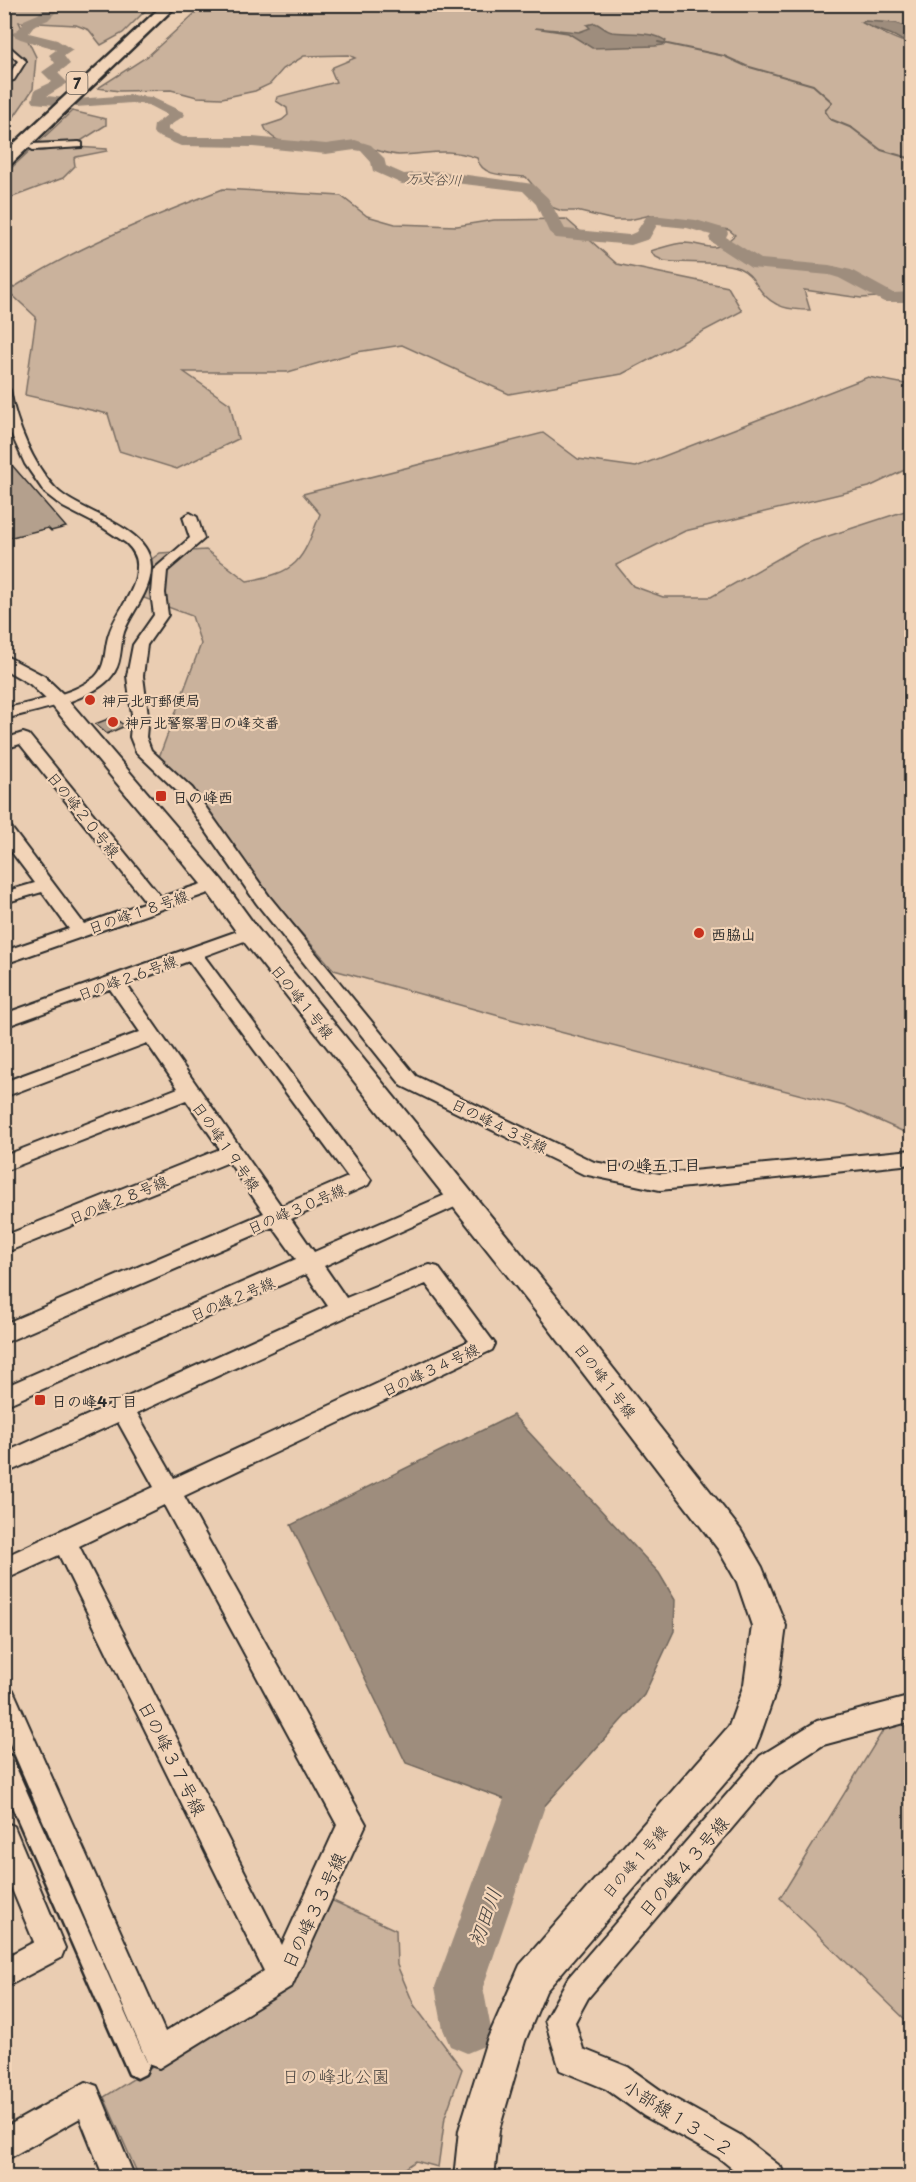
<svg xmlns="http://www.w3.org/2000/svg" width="916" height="2182" font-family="'Playpen Sans','Klee One',sans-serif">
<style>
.green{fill:#cab29c;stroke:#7a6e64;stroke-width:1.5}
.water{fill:#9e8d7d;stroke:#70665c;stroke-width:1.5}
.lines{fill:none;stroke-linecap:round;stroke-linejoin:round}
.stream{stroke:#70665c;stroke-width:2}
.river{fill:#9e8d7d;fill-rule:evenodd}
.building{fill:#b4a08d;stroke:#2b2b2b;stroke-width:1.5}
.minor-tunnel{stroke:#c4ad97;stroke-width:9;stroke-dasharray:9 4.5;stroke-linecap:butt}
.pedestrian-casing{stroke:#2b2b2b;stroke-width:5}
.minor-casing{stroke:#2b2b2b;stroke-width:4}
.tertiary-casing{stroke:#2b2b2b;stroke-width:4}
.motorway-casing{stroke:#2b2b2b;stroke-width:5}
.pedestrian{fill:#f2d4b8;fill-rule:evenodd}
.minor{fill:#f2d4b8;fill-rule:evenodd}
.tertiary{fill:#f2d4b8;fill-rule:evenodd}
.motorway{fill:#f2d4b8;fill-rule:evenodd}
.poi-dot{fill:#c8321e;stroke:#f2d4b8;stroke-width:2}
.labels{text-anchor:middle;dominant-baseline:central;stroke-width:4.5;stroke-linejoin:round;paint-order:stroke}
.shield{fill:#f2d4b8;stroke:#675e55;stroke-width:1.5}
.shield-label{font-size:14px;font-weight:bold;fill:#2b2b2b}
.far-water-label{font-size:14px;font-style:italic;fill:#484440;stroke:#f2d4b8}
.far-poi-label{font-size:14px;font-weight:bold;fill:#2b2b2b;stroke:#f2d4b8;text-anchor:start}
.poi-label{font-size:15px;font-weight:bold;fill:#2b2b2b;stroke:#f2d4b8;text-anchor:start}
.street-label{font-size:15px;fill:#2b2b2b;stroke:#f2d4b8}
.neighbourhood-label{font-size:16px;font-weight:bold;fill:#2b2b2b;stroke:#f2d4b8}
.near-street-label{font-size:18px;fill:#2b2b2b;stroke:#f2d4b8}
.near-park-label{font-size:18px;fill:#4b4642;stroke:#f2d4b8}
.near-water-label{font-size:20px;font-style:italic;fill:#484440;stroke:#f2d4b8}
</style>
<rect width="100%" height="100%" fill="#eacdb2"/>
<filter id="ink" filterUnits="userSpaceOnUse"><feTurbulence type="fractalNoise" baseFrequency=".0167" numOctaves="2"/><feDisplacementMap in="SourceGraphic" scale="12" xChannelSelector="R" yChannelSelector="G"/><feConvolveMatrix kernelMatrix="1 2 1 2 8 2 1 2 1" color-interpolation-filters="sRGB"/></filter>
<g filter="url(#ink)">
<path class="green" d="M 5,5 L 151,5 L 123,33 L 101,45 L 89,30 L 76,25 L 19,22 L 36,57 L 33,89 L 5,130 Z
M 204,5 L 911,5 L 911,28 L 896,23 L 862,22 C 874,29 900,42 911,44 L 911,295 L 861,298 L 804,290 L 810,310 C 790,310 774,308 761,291 C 753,281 752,274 739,268 C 719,260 686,264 664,261 L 654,256 L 651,251 C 662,248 674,243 685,243 C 710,244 711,256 735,235 L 729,230 L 673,221 L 651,215 L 629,220 L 614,220 L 576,211 L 562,211 L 551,207 L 526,177 C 508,175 482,178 477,158 C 445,147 431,154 399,155 C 386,155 372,147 358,146 C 334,144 275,155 264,126 L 282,120 L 288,115 L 287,108 L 276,101 L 277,97 L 336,82 L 331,70 L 333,67 L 355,58 L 349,55 L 304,56 L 283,69 L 270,84 L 255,91 L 222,98 L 197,97 L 171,90 L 119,91 L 98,88 L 148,56 Z
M 72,111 L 106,119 L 106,125 L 76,144 L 48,144 L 41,151 L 75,147 L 107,149 L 107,151 L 76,157 L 74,159 L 75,166 L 63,178 L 5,200 L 5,174 Z
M 223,189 L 341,196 L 367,216 L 395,224 L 457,226 L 494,220 L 566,219 L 617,264 L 728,287 L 742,311 L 622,374 L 509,394 L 402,345 L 357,352 L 288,372 L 184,372 L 230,404 L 238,439 L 177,469 L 119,451 L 108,414 L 25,395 L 36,317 L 8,291 C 74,248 149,218 223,189 Z
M 868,377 L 911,385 L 911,467 L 869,487 L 685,531 L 616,565 L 633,586 L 663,597 L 711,597 L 804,544 L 911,509 L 911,1135 L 848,1107 L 510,1019 L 334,970 L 155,768 L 201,644 L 192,616 L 144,598 L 141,567 L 160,553 L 206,550 L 247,581 C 299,572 302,561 320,514 L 303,494 L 543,433 L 578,459 L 636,467 Z
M 911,1685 L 911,2025 L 780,1898 Z
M 329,1899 L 396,1930 L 397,1965 L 414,2005 L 462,2069 L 445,2117 L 438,2167 L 416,2161 L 392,2177 L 139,2177 L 104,2097 L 291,1981 Z"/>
<path class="water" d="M 865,21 L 896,23 L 911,28 L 911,44 C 903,43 899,37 890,34 C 879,30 871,28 861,22 Z
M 595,23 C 601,25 606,31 612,32 C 627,34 653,31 666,41 L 663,45 L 655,46 L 592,48 L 568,33 L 535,28 L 579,32 L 590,28 L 587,25 Z
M 513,1415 L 659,1573 L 675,1600 L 674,1631 L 644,1695 L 539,1812 L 406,1763 L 291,1525 Z"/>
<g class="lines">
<path class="stream" d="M 658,42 L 724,56 L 746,66 L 813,85 L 832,102 L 825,111 L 830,119 L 852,128 L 881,150 L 912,159"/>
<path class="river" d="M 50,4 L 64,4 L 48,20 L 35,25 L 29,33 L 57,40 L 73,50 L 64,56 L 70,64 L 58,73 L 68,83 L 47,96 L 76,99 L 131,95 L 151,97 L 183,112 L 185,115 L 168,127 L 168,130 L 183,137 L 253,137 L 326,144 L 355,140 L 371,145 L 384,158 L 386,166 L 404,174 L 438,171 L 533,184 L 548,198 L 565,229 L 629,235 L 636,232 L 646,217 L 652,215 L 696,220 L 726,229 L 728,233 L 726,237 L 761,259 L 829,265 L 851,270 L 893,293 L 912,292 L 912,302 L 884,302 L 839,278 L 829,275 L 751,268 L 711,242 L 709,238 L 711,235 L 687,228 L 657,225 L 649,239 L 631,245 L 556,238 L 549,232 L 536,204 L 523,191 L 438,181 L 402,184 L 373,171 L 371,162 L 361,151 L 355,150 L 326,154 L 253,147 L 181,146 L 155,135 L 153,132 L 154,125 L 167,115 L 148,105 L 131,103 L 76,107 L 34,103 L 32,100 L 35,90 L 52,82 L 42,72 L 55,63 L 49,55 L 56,50 C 43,43 20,42 12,34 L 22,26 L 24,20 L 38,14 Z
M 523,1784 L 539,1791 L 545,1806 L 483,1987 L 491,2029 L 484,2046 L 467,2053 L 450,2046 L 443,2029 L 435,1987 L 507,1791 Z"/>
</g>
<path class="building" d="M 4,456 L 66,527 L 51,531 L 48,528 L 4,539 Z
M 113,717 L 125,726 L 107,734 L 95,724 Z"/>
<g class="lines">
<path class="minor-tunnel" d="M 4,147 L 33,147"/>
<defs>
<path id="pedestrian" d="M 4,1753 L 11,1756 L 145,2058 L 149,2066 L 145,2074 L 137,2078 L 129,2074 L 4,1788 Z"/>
<path id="minor" d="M 4,42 L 26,61 L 14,80 L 4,82 L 4,77 L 8,76 L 18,61 L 4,49 Z
M 79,142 L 82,143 L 82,147 L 33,150 L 28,147 L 33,144 Z
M 4,387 L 10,390 C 16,423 32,463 55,488 C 79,514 154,526 151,569 C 150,593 132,611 124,632 C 120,644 122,660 115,671 C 100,700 34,711 4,719 L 4,709 C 34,701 71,696 95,677 C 107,666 104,648 109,634 C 116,611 137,592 137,567 C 138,557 133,550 126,543 L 102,527 L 63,507 L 45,493 L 25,464 L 10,431 L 4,417 Z
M 190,513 L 197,517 L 204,539 L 167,571 L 165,593 L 168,615 L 147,645 L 143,676 L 148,715 L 146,737 L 151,750 L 192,788 L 269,896 L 416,1076 L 594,1162 L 660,1174 L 912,1150 L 912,1164 L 660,1190 L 583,1174 L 402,1086 L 257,904 L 180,794 L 136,752 L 130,737 L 132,715 L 127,676 L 133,645 L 154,615 L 151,593 L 153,570 L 190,538 L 183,517 Z
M 23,733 L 29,735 L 161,897 L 214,880 L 220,881 L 223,885 L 220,889 L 4,964 L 4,951 L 69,929 L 42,892 L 4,903 L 4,892 L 35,883 L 4,842 L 4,825 L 10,826 L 84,924 L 146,902 L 20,744 L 4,749 L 4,739 Z
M 249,927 L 255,929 L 258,933 L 255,937 L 204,956 L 371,1180 L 368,1185 L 291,1219 L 314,1252 L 452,1192 L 459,1189 L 466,1192 L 469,1197 L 466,1202 L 324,1266 L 346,1298 L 422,1267 L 430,1265 L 438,1267 L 495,1344 L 492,1350 L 184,1496 L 366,1824 L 292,1986 L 159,2068 L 148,2064 L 4,1730 L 4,1687 L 13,1690 L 165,2032 L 264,1971 L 59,1555 L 4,1580 L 4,1557 L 154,1487 L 118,1422 L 4,1474 L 4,1453 L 328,1306 L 306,1274 L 4,1406 L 4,1387 L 296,1259 L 273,1227 L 4,1343 L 4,1324 L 264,1213 L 229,1162 L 4,1253 L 4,1236 L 220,1149 L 186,1100 L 4,1171 L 4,1156 L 178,1088 L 147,1043 L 4,1097 L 4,1082 L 140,1032 L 110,989 L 4,1027 L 4,1014 ZM 189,961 L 348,1177 L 281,1206 L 126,984 ZM 426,1284 L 469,1341 L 174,1478 L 137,1413 L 350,1315 ZM 164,1505 L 337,1825 L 282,1945 L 79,1546 Z
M 912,1696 L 912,1721 L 823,1745 L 778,1774 L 588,1998 L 575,2022 L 583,2049 L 628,2067 L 666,2094 L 740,2135 L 781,2167 L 785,2178 L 744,2178 L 718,2157 L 644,2116 L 606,2089 L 560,2070 L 545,2020 L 568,1978 L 760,1756 L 817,1721 Z
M 4,1822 L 14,1826 L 65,1948 L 61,1958 L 4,1988 L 4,1958 L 34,1942 L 4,1870 Z
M 86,2082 L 97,2086 L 135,2178 L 104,2178 L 80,2118 L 4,2161 L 4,2128 Z"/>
<path id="tertiary" d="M 4,655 L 44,676 L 63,694 L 222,880 L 257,928 L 564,1306 L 740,1529 L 762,1567 L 786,1626 L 778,1684 L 760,1736 L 755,1748 L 546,1991 L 525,2041 L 499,2130 L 494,2178 L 454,2178 L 459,2130 L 487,2040 L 520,1965 L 729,1726 L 744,1684 L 752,1626 L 737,1582 L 718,1549 L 544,1322 L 241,938 L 206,890 L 49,702 L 30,684 L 4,669 Z"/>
<path id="motorway" d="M 164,4 L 178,4 L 10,165 L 4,167 L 4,153 Z"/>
</defs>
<use href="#pedestrian" class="pedestrian-casing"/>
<use href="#minor" class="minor-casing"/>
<use href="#tertiary" class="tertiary-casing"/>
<use href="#motorway" class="motorway-casing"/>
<use href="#pedestrian" class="pedestrian"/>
<use href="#minor" class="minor"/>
<use href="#tertiary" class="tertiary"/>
<use href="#motorway" class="motorway"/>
</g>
</g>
<g class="poi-dot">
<circle cx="90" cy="700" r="6"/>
<circle cx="113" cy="722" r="6"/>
<rect x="155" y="790" width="12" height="12" rx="3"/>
<circle cx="699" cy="933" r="6"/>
<rect x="34" y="1394" width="12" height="12" rx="3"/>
</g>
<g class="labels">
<rect class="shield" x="66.5" y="72" width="21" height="22" rx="4.5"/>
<g class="shield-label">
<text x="77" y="83">7</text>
</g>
<g class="far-water-label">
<text transform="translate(434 179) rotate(2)">万丈谷川</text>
</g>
<g class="far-poi-label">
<text x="102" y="700">神戸北町郵便局</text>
<text x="125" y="722">神戸北警察署日の峰交番</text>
</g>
<g class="poi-label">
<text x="173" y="796">日の峰西</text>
<text x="711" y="933">西脇山</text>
<text x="52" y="1400">日の峰4丁目</text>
</g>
<g class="street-label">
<text transform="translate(84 814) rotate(51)">日の峰２０号線</text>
<text transform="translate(138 911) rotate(-19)">日の峰１８号線</text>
<text transform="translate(127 977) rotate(-20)">日の峰２６号線</text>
<text transform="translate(303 1001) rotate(51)">日の峰１号線</text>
<text transform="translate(500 1125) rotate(26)">日の峰４３号線</text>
<text transform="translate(227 1146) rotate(55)">日の峰１９号線</text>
<text transform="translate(118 1199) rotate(-22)">日の峰２８号線</text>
<text transform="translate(296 1208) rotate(-23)">日の峰３０号線</text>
<text transform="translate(232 1298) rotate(-23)">日の峰２号線</text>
<text transform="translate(430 1369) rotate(-25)">日の峰３４号線</text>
<text transform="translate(606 1380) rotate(52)">日の峰１号線</text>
<text transform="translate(634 1861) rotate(-49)">日の峰１号線</text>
</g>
<g class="neighbourhood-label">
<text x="652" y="1164">日の峰五丁目</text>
</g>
<g class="near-street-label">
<text transform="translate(173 1758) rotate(63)">日の峰３７号線</text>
<text transform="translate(683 1866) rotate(-49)">日の峰４３号線</text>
<text transform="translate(313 1910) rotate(-65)">日の峰３３号線</text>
<text transform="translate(679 2117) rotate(32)">小部線１３－２</text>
</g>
<g class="near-park-label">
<text x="336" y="2075">日の峰北公園</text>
</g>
<g class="near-water-label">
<text transform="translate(484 1917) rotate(-70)">初田川</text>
</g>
</g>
<rect width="916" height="2182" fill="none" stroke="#f2d4b8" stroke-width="24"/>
<rect x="12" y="12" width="892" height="2158" fill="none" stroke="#2b2b2b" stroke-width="2" filter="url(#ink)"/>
</svg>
